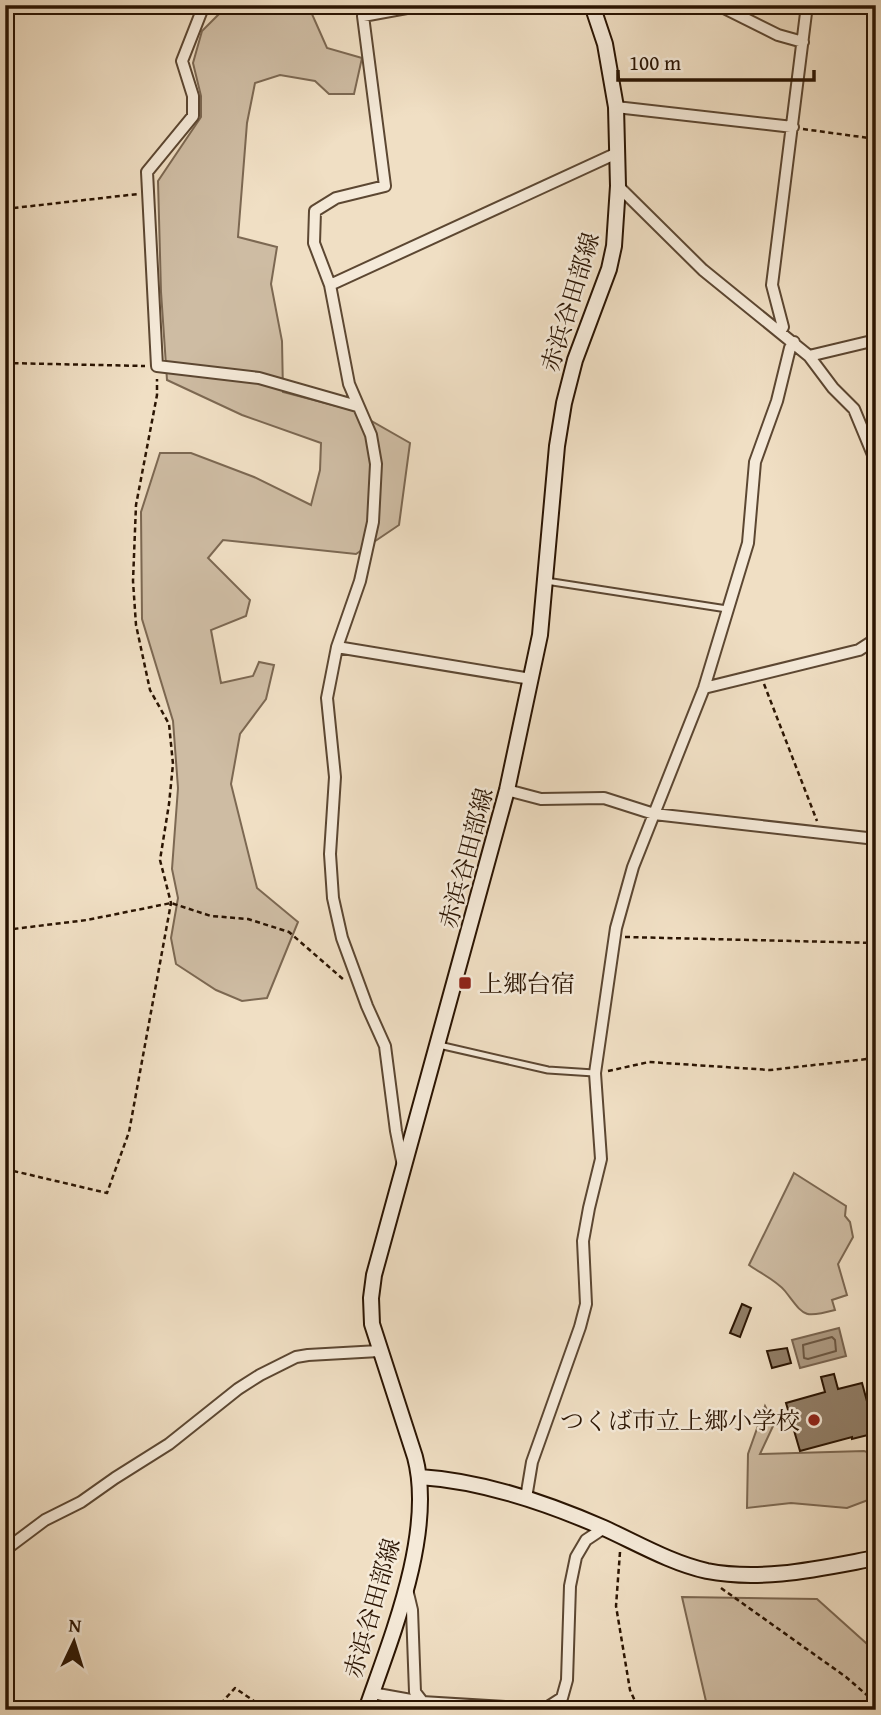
<svg xmlns="http://www.w3.org/2000/svg" width="881" height="1715" font-family="'Gentium Book Plus','Noto Serif JP',serif">
<style>
.green{fill:#cebca3;stroke:#7c6852;stroke-width:2}
.water{fill:#ad9a82;stroke:#79644f;stroke-width:2}
.lines{fill:none;stroke-linecap:round;stroke-linejoin:round}
.shore{stroke:#6c5742;stroke-width:2}
.stream{stroke:#79644f;stroke-width:3.5}
.building{fill:#917e67;stroke:#2a1402;stroke-width:2}
.lane-casing{stroke:#5c4732;stroke-width:9}
.street-casing{stroke:#5c4732;stroke-width:14}
.secondary-casing{stroke:#2a1402;stroke-width:18}
.path{stroke:#2a1402;stroke-width:2.5;stroke-dasharray:5 3.5;stroke-linecap:butt}
.lane{stroke:#f5ead9;stroke-width:5}
.street{stroke:#f5ead9;stroke-width:10}
.secondary{stroke:#f5ead9;stroke-width:14}
.poi-dot{fill:#8f2418;stroke:#f5ead9;stroke-width:2.5}
.labels{text-anchor:middle;dominant-baseline:central;stroke-width:5;stroke-linejoin:round;paint-order:stroke}
.street-label{font-size:24px;fill:#2a1402;stroke:#f5ead9}
.poi-label{font-size:24px;fill:#2a1402;stroke:#f5ead9;text-anchor:start}
</style>
<rect width="100%" height="100%" fill="#f0dfc4"/>
<filter id="stains"><feTurbulence type="fractalNoise" baseFrequency=".00286" numOctaves="4"/><feColorMatrix values="0 0 0 0 .2 0 0 0 0 .09 0 0 0 0 .02 0 0 0 .5 -.17"/></filter>
<radialGradient id="worn" r=".72"><stop offset=".6" stop-color="#630" stop-opacity="0"/><stop offset="1" stop-color="#630" stop-opacity=".3"/></radialGradient>
<path class="green" d="M 219,5 L 308,5 L 327,48 L 362,58 L 354,94 L 329,94 L 315,81 L 280,75 L 255,83 L 247,123 L 238,237 L 277,247 L 271,284 L 282,341 L 283,392 L 352,410 L 410,443 L 399,525 L 356,554 L 223,540 L 208,558 L 250,600 L 246,616 L 211,630 L 221,683 L 253,676 L 259,662 L 274,665 L 266,699 L 240,734 L 231,784 L 257,888 L 298,922 L 267,998 L 242,1001 L 216,990 L 176,964 L 171,938 L 178,898 L 172,869 L 178,788 L 173,721 L 142,619 L 141,512 L 160,453 L 191,453 L 254,477 L 311,505 L 320,470 L 321,443 L 242,415 L 167,380 L 161,292 L 158,181 L 201,117 L 201,96 L 193,63 L 202,31 L 219,14 Z
M 794,1173 L 846,1206 L 845,1216 L 850,1222 L 853,1237 L 838,1264 L 847,1295 L 832,1300 L 835,1310 C 802,1319 804,1315 785,1291 C 777,1281 760,1273 749,1265 Z
M 765,1406 L 774,1424 L 760,1454 L 864,1451 L 876,1455 L 876,1497 L 847,1508 L 791,1503 L 747,1508 L 748,1454 Z
M 682,1597 L 817,1599 L 876,1652 L 876,1710 L 708,1710 Z"/>
<path class="water" d="M 839,1328 L 846,1356 L 800,1368 L 792,1340 Z"/>
<g class="lines">
<path class="shore" d="M 832,1337 L 835,1340 L 836,1351 L 808,1359 L 804,1358 L 803,1345 Z"/>
<path class="stream" d="M 5,717 L 7,756 L 5,782"/>
</g>
<path class="building" d="M 742,1304 L 751,1308 L 740,1337 L 730,1333 Z
M 787,1348 L 791,1363 L 772,1368 L 767,1351 Z
M 834,1374 L 838,1389 L 862,1383 L 871,1416 L 876,1414 L 876,1433 L 852,1439 L 852,1437 L 800,1451 L 786,1403 L 825,1392 L 821,1377 Z"/>
<g class="lines">
<defs>
<path id="lane" d="M 546,581 L 727,609
M 439,1045 L 548,1070 L 594,1073"/>
<path id="street" d="M 204,5 L 182,61 L 193,96 L 193,116 L 147,172 L 157,366 L 259,378 L 357,406
M 718,5 L 778,35 L 803,42
M 616,107 L 793,127
M 618,186 L 703,270 L 809,356 L 833,388 L 854,409 L 876,462
M 330,285 L 617,153
M 780,332 L 783,327 L 772,285 L 807,5
M 809,356 L 876,340
M 337,647 L 531,679
M 704,688 L 859,650 L 876,639
M 507,790 L 541,799 L 604,798 L 654,814 L 876,839
M 403,1166 L 396,1131 L 385,1046 L 367,1006 L 342,938 L 333,898 L 330,854 L 335,777 L 327,698 L 337,647 L 360,581 L 373,522 L 376,464 L 371,435 L 349,384 L 330,285 L 314,243 L 315,211 L 336,198 L 385,186 L 363,16 L 423,5
M 526,1498 L 532,1462 L 580,1327 L 586,1304 L 583,1241 L 589,1208 L 601,1159 L 595,1073 L 616,928 L 633,867 L 704,688 L 748,543 L 755,462 L 777,401 L 790,348 L 794,342
M 5,1550 L 45,1520 L 81,1502 L 115,1478 L 169,1444 L 238,1389 L 260,1375 L 296,1357 L 308,1355 L 379,1351
M 407,1589 L 412,1610 L 415,1692 L 429,1710
M 372,1693 L 422,1702 L 520,1708 L 548,1707 L 562,1698 L 567,1680 L 570,1586 L 576,1557 L 586,1540 L 604,1528"/>
<path id="secondary" d="M 420,1477 C 483,1481 547,1503 604,1528 C 637,1543 671,1563 707,1571 C 763,1582 821,1568 876,1558
M 366,1710 C 391,1638 435,1532 415,1457 L 372,1324 L 371,1298 L 374,1275 L 507,790 L 540,635 L 557,446 L 564,403 L 575,360 L 609,269 L 614,246 L 618,186 L 616,107 L 605,44 L 592,5"/>
</defs>
<use href="#lane" class="lane-casing"/>
<use href="#street" class="street-casing"/>
<use href="#secondary" class="secondary-casing"/>
<path class="path" d="M 803,129 L 876,139
M 5,209 L 138,194
M 5,363 L 145,366
M 764,684 L 817,821
M 5,930 L 87,920 L 171,903 L 211,916 L 248,919 L 289,932 L 344,980
M 625,937 L 876,943
M 608,1071 L 649,1062 L 770,1070 L 876,1058
M 5,1169 L 107,1193 L 129,1132 L 171,903 L 160,860 L 169,804 L 173,764 L 169,724 L 150,690 L 136,625 L 133,581 L 136,505 L 157,395 L 157,379
M 620,1552 L 616,1606 L 630,1690 L 639,1710
M 721,1588 L 846,1677 L 876,1703
M 215,1710 L 235,1688 L 267,1710"/>
<use href="#lane" class="lane"/>
<use href="#street" class="street"/>
<use href="#secondary" class="secondary"/>
</g>
<g class="poi-dot">
<rect x="458" y="976" width="14" height="14" rx="3.5"/>
<circle cx="814" cy="1420" r="7"/>
</g>
<g class="labels">
<g class="street-label">
<text transform="translate(570 302) rotate(-73)">赤浜谷田部線</text>
<text transform="translate(466 858) rotate(-75)">赤浜谷田部線</text>
<text transform="translate(372 1608) rotate(-74)">赤浜谷田部線</text>
</g>
<g class="poi-label">
<text x="479" y="983">上郷台宿</text>
<text x="800" y="1420" text-anchor="end">つくば市立上郷小学校</text>
</g>
</g>
<rect width="881" height="1715" fill="none" stroke="#f0dfc4" stroke-width="28"/>
<rect x="7" y="7" width="867" height="1701" fill="none" stroke="#2a1402" stroke-width="3.5"/>
<rect x="14" y="14" width="853" height="1687" fill="none" stroke="#2a1402" stroke-width="2"/>
<g transform="translate(74 1642) rotate(4)" stroke="#f5ead9" stroke-width="5" paint-order="stroke">
<path d="M0-5L12 26L0 18L-12 26Z" fill="#2a1402"/>
<text y="-10" font-size="19" font-weight="bold" text-anchor="middle" fill="#2a1402">N</text>
</g>
<path d="M618 70v10h196v-10" fill="none" stroke="#2a1402" stroke-width="3.5"/>
<text x="629" y="70" font-size="21" fill="#2a1402" stroke="#f5ead9" stroke-width="5" paint-order="stroke">100 m</text>
<rect width="100%" height="100%" filter="url(#stains)"/>
<rect width="100%" height="100%" fill="url(#worn)"/>
</svg>
